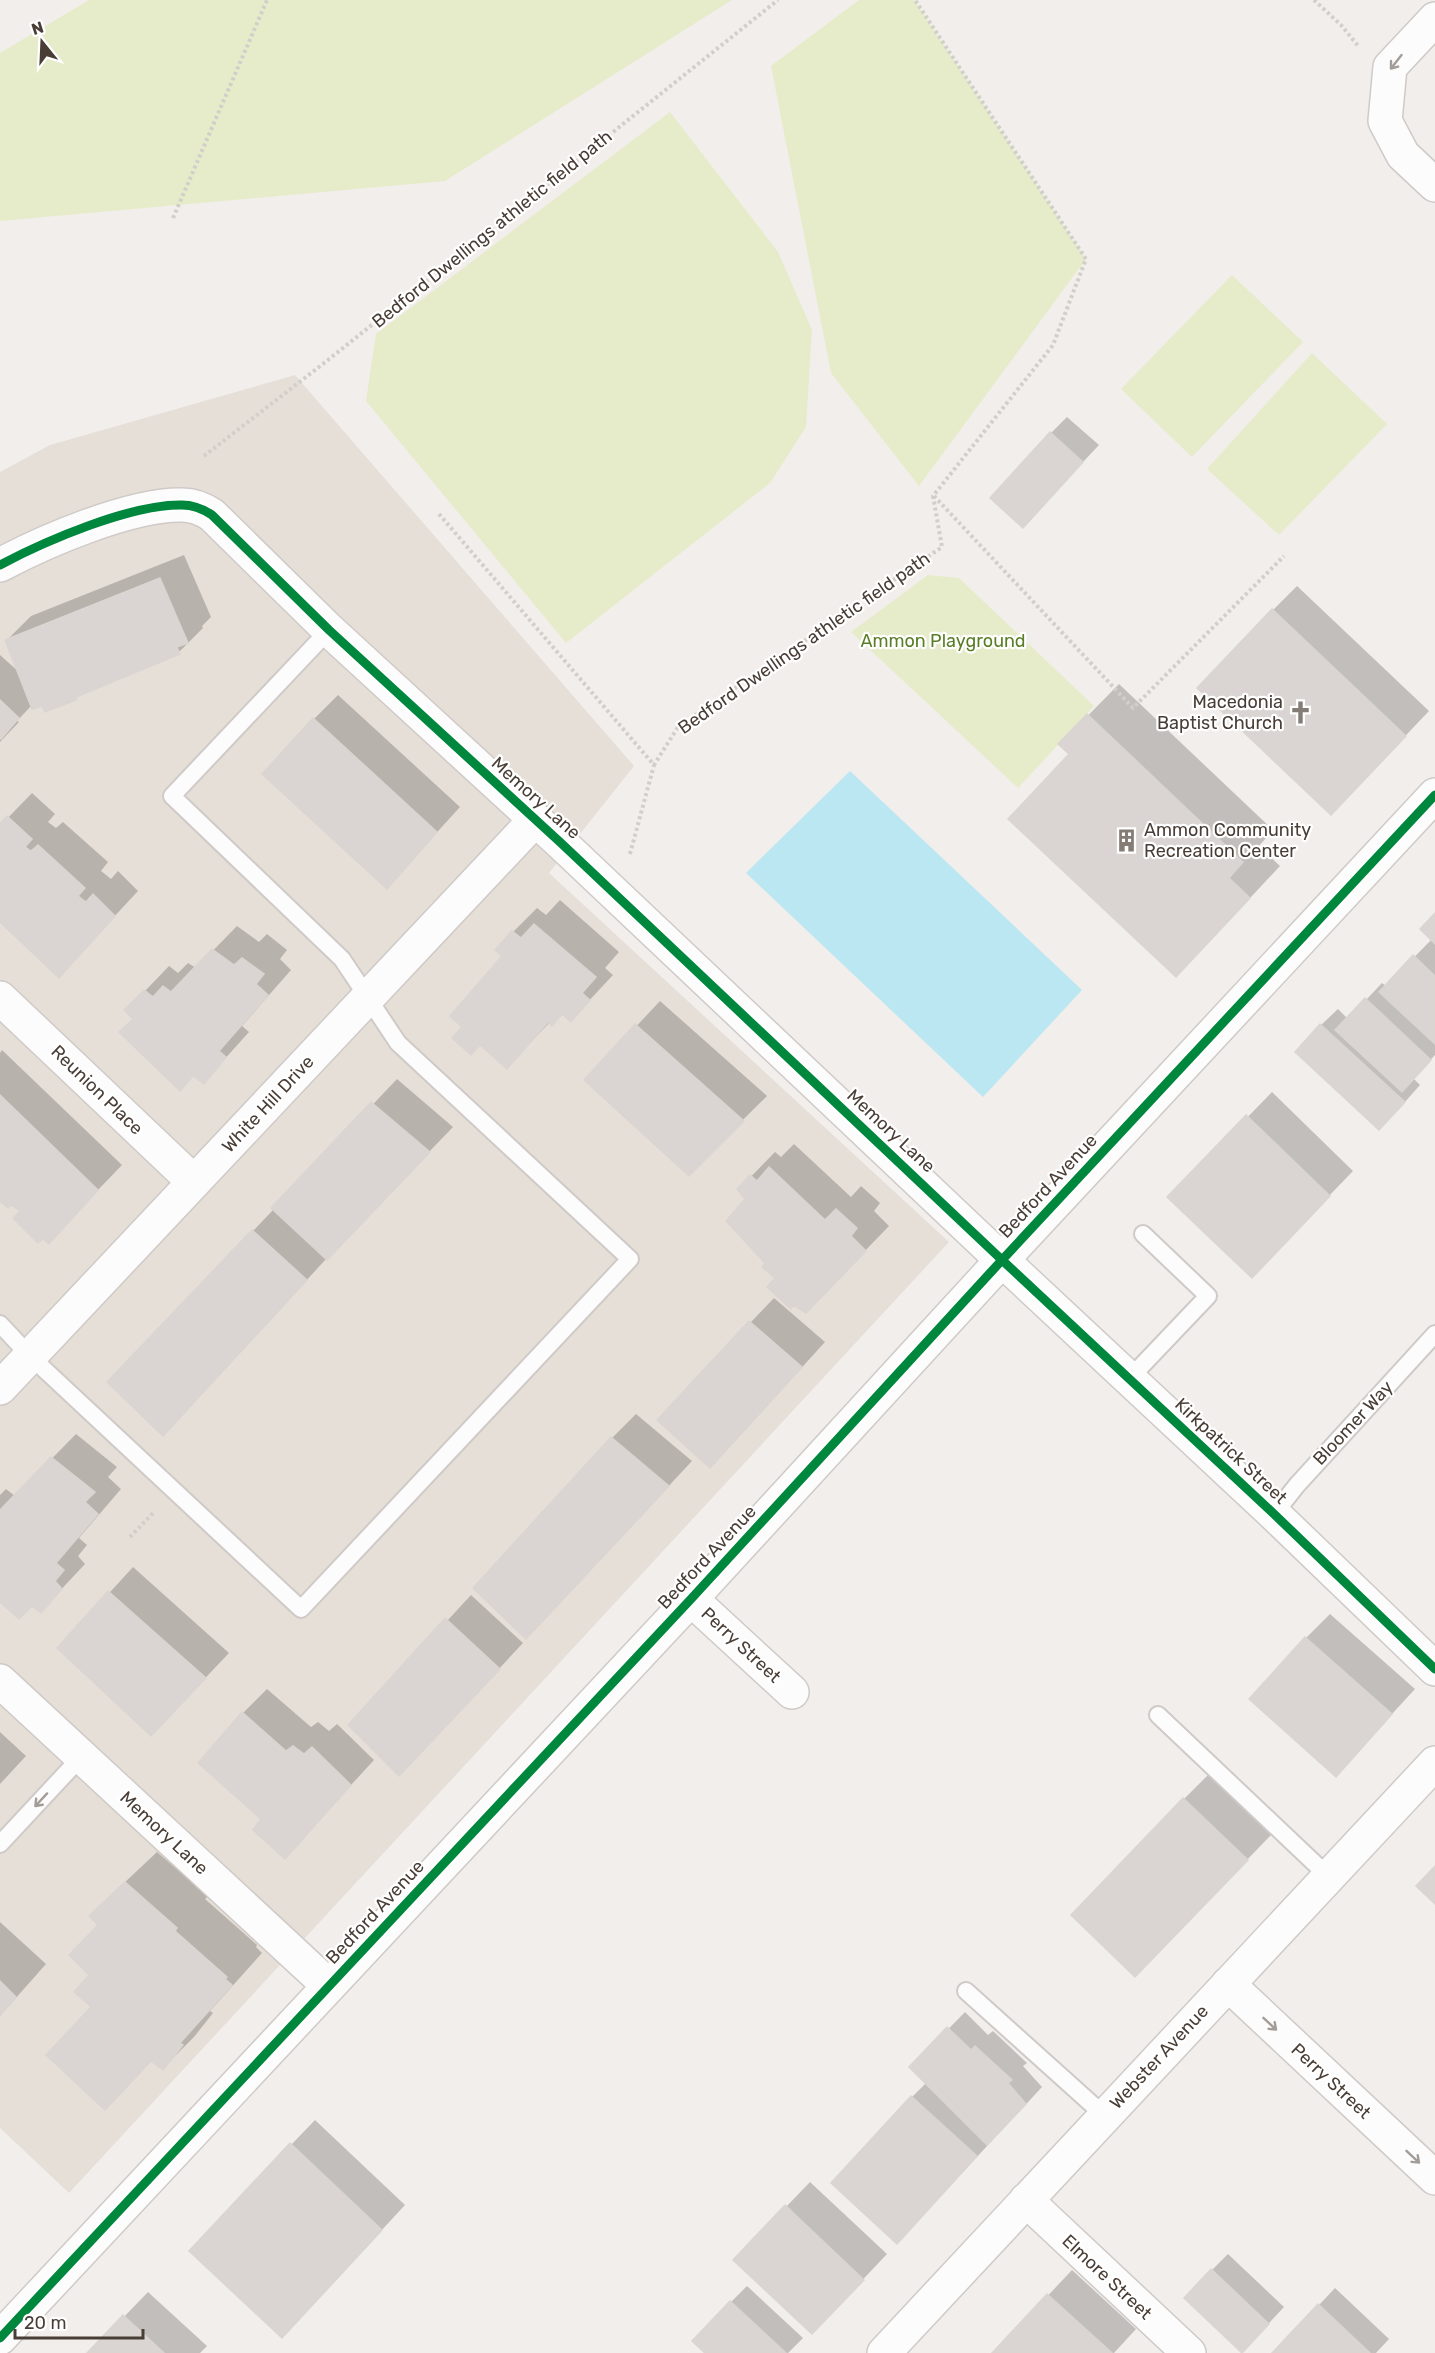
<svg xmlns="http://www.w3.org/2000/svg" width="1435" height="2353" font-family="Rubik,sans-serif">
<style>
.residential{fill:#e6dfd8}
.green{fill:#e6ecca}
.water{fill:#bae7f1}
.shadow{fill:#0003}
.building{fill:#dad5d2;stroke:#dad5d1;stroke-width:1.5}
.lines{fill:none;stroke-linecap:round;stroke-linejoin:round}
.service-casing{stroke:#cfcac7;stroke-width:20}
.minor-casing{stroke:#cfcac7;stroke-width:36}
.tertiary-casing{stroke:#cfcac7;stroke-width:36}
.path{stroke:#d2ceca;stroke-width:4;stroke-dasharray:3 3;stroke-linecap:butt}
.service{stroke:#fdfcfc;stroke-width:16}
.minor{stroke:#fdfcfc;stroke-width:33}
.tertiary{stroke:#fdfcfc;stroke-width:33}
.cycleway-casing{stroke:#fff;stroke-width:13}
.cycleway{stroke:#00873e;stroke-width:9}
.oneway{stroke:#a39d99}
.labels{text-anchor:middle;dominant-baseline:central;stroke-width:4.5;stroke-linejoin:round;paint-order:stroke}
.street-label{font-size:18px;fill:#493e36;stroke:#fff}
.park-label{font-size:18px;fill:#5a7e26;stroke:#fff}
.poi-label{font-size:18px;fill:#493e36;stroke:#fff;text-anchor:end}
</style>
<rect width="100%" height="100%" fill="#f2eeeb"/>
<path class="residential" d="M 295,375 L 634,766 L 549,873 L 949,1242 L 69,2193 L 0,2128 L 0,472 L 50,445 Z"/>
<path class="green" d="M 89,0 L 732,0 L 445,181 L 0,221 L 0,53 Z
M 859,0 L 914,0 L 1086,259 L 919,486 L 831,373 L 771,66 Z
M 670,112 L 778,252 L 812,330 L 806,427 L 770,483 L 566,643 L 366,401 L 376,334 Z
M 1232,275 L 1303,342 L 1192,457 L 1121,389 Z
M 1312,353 L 1387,424 L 1279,535 L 1207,469 Z
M 928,575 L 959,578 L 1094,706 L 1018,788 L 851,632 Z"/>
<path class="water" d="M 850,771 L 1082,990 L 983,1097 L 746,873 Z"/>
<path class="shadow" d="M 1067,417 L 1099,445 L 1023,526 L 1051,433 Z
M 184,555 L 211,617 L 202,626 L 203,628 L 179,652 L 80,694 L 75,699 L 32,705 L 17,721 L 19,722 L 0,742 L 0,655 L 19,672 L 7,640 L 31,616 Z
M 1297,586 L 1429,711 L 1355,789 L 1273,610 Z
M 1119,684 L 1273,830 L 1259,846 L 1280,866 L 1207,944 L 1071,754 L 1060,744 Z
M 338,695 L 460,807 L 387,887 L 314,719 Z
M 32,793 L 55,814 L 48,822 L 56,828 L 63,822 L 108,862 L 101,871 L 111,879 L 118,871 L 138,891 L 59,976 L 0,920 L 0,826 Z
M 560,900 L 619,952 L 605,968 L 613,975 L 571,1020 L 563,1013 L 550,1022 L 507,1067 L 464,1026 L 504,956 L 513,932 L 537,908 L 546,915 Z
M 1435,916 L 1435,1055 L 1413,1078 L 1420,1085 L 1396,1112 L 1321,1025 L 1338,1009 L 1348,1019 L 1382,983 L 1386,986 L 1432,939 Z
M 237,926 L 259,942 L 267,934 L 287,950 L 280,959 L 291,970 L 242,1026 L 249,1032 L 204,1082 L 135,1019 L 145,991 L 169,966 L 178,973 L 188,963 L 196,968 Z
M 660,1001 L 767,1096 L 688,1174 L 586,1080 Z
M 2,1050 L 122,1165 L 48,1242 L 22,1211 L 11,1203 L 0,1199 L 0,1053 Z
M 397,1079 L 453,1127 L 327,1258 L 187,1410 L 110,1382 Z
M 1272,1092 L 1353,1171 L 1276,1251 L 1170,1197 Z
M 794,1144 L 851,1197 L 861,1186 L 880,1203 L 874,1211 L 889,1226 L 830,1287 L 777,1278 L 767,1262 L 747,1199 L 739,1189 L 775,1152 L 781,1157 Z
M 774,1298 L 825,1342 L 734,1442 L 750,1323 Z
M 636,1414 L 692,1461 L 550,1613 L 612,1438 Z
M 76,1434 L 117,1467 L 108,1477 L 121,1489 L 79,1538 L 87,1545 L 78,1556 L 85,1564 L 41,1611 L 32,1604 L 0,1600 L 0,1495 L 6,1489 L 15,1496 Z
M 133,1567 L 229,1653 L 175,1710 L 59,1648 Z
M 471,1595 L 523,1643 L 423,1750 L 351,1725 Z
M 1330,1614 L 1415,1689 L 1336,1775 L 1306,1638 Z
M 267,1689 L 311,1727 L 318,1722 L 329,1731 L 337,1724 L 374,1760 L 285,1857 L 263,1819 L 243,1713 Z
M 0,1732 L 26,1756 L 0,1784 Z
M 1208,1775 L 1271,1835 L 1159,1951 L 1184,1799 Z
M 157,1852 L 208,1896 L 205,1899 L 257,1945 L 256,1947 L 262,1953 L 210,2011 L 213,2013 L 194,2037 L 163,2068 L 93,2007 L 91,1974 L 100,1925 L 123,1884 Z
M 0,1922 L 46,1964 L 0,2016 Z
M 965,2012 L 988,2035 L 993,2031 L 1027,2063 L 1023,2066 L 1042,2087 L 921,2217 L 912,2097 L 927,2082 L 911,2067 Z
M 315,2120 L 405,2205 L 306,2312 L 291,2145 Z
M 810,2182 L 887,2254 L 836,2308 L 735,2260 Z
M 1228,2254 L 1284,2307 L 1258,2335 L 1212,2270 Z
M 1072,2270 L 1136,2329 L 1114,2353 L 994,2353 Z
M 747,2286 L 803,2338 L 788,2353 L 707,2353 L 731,2302 Z
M 1335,2288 L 1389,2339 L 1376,2353 L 1274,2353 Z
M 148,2292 L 207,2346 L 200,2353 L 89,2353 Z"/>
<path class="building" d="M 1050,432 L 1083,462 L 1023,528 L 990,498 Z
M 160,578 L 188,643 L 177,647 L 180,654 L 76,697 L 76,700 L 45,712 L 42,706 L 32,709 L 5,640 Z
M 1272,609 L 1406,736 L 1331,815 L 1197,688 Z
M 0,700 L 19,718 L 1,739 L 0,739 Z
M 1087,714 L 1243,862 L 1229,878 L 1250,898 L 1176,977 L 1008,819 L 1069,754 L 1058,744 Z
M 313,718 L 437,832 L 387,889 L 262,774 Z
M 7,816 L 32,839 L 25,847 L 31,851 L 38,845 L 85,888 L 78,896 L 86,902 L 93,894 L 115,916 L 59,978 L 0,922 L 0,824 Z
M 1435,913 L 1435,944 L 1420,929 Z
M 534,924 L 596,977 L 582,993 L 590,1000 L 571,1022 L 562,1014 L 552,1026 L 548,1022 L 507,1069 L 480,1045 L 471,1055 L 452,1038 L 462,1027 L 450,1016 L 502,956 L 495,950 L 512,931 L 521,938 Z
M 212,949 L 234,965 L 242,958 L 264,974 L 256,984 L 268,995 L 219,1051 L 226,1057 L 204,1084 L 193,1076 L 180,1091 L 119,1032 L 133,1019 L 124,1010 L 144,990 L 153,997 L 163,986 L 171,992 Z
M 1413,955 L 1435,976 L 1435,1044 L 1379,992 Z
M 1365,998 L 1431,1060 L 1402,1092 L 1335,1030 Z
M 635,1024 L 744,1121 L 689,1176 L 584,1080 Z
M 1320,1024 L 1405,1102 L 1379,1130 L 1295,1052 Z
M 0,1095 L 98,1190 L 49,1244 L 43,1239 L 38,1243 L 13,1218 L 20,1211 L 11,1205 L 8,1208 L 0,1201 Z
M 371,1102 L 430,1152 L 327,1260 L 271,1208 Z
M 1246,1115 L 1330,1196 L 1252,1278 L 1167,1197 Z
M 769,1167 L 825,1220 L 836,1209 L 857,1228 L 851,1236 L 866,1251 L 806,1313 L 793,1305 L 791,1309 L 767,1287 L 775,1278 L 762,1267 L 765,1263 L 726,1221 L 745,1199 L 737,1189 L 750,1175 L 757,1181 Z
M 252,1230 L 307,1280 L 163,1436 L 107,1382 Z
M 749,1321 L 802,1367 L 710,1468 L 657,1420 Z
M 611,1437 L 669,1486 L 526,1639 L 473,1588 Z
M 51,1457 L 95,1492 L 85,1502 L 98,1514 L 56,1563 L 64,1570 L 55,1581 L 62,1589 L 41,1613 L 32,1606 L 19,1619 L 0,1602 L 0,1510 Z
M 108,1591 L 206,1678 L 151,1736 L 57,1648 Z
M 445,1618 L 500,1669 L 399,1776 L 348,1725 Z
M 1305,1637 L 1392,1714 L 1336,1777 L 1249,1699 Z
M 242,1712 L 286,1751 L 293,1746 L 304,1754 L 312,1747 L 351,1785 L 285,1859 L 253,1830 L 261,1819 L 198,1763 Z
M 1183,1798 L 1248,1860 L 1135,1977 L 1071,1915 Z
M 1435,1866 L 1435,1904 L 1416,1886 Z
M 125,1882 L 177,1928 L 175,1931 L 227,1977 L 225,1979 L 232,1985 L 180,2043 L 183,2045 L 163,2070 L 151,2061 L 105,2110 L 46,2055 L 91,2007 L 74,1992 L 89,1975 L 69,1955 L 98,1925 L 89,1916 Z
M 0,1981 L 16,1997 L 0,2015 Z
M 947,2027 L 971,2050 L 975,2046 L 1012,2080 L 1008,2083 L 1026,2104 L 987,2145 L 909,2067 Z
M 911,2096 L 977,2156 L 897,2244 L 831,2183 Z
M 290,2143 L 382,2230 L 282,2338 L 189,2251 Z
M 785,2205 L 864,2280 L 812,2334 L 733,2260 Z
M 1211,2269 L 1269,2324 L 1242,2353 L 1184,2298 Z
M 1047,2294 L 1112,2353 L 992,2353 Z
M 730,2301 L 786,2353 L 705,2353 L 692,2341 Z
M 1318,2304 L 1370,2353 L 1272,2353 Z
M 123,2315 L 164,2353 L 87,2353 Z"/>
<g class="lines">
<defs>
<path id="service" d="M 0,1324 L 30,1356 L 301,1609 L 630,1259 L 398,1043 L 342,959 L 172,796 L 329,630
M 1129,1379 L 1208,1296 L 1143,1234
M 1274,1514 L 1297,1485 L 1435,1334
M 1158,1715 L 1328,1876
M 0,1844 L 81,1757
M 966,1991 L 1105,2116"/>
<path id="minor" d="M 1435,19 L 1390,67 L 1385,121 L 1403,155 L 1435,185
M 0,565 C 45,541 131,504 182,505 C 193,505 203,509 212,515 L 329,630 L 561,843 L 1002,1260 L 1274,1514 L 1435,1669
M 0,998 L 194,1182
M 0,1388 L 535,820
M 691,1599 L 792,1692
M 0,1681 L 328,1985
M 1228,1984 L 1435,2178
M 1026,2200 L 1189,2353
M 884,2353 L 1435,1763"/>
<path id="tertiary" d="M 0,2338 L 691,1599 L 1002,1260 L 1435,795"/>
</defs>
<use href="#service" class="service-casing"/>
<use href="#minor" class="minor-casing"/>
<use href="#tertiary" class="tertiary-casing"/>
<path class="path" d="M 1314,0 L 1341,25 L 1359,47
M 173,218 L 267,0
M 204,456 L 328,360 L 778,0
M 934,496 L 1133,708 L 1284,556
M 439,514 L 654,765 L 678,727 L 942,547 L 933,496 L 1053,345 L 1086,259 L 915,0
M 630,854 L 654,765
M 130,1537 L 154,1512"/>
<use href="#service" class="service"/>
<use href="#minor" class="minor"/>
<use href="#tertiary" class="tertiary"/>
<defs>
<path id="cycleway" d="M 0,565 C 45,541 131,504 182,505 C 193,505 203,509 212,515 L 329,630 L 561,843 L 1002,1260 L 1274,1514 L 1435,1669
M 0,2338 L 691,1599 L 1002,1260 L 1435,795"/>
</defs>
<use href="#cycleway" class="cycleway-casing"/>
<use href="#cycleway" class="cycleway"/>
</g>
<defs><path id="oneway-shaft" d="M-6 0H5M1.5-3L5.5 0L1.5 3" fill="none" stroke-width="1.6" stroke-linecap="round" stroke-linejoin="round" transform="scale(1.5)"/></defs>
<g class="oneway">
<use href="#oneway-shaft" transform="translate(1396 62) rotate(128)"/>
<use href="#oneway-shaft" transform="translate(41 1800) rotate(133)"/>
<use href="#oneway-shaft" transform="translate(1270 2024) rotate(43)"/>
<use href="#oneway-shaft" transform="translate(1413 2157) rotate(43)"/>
</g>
<defs>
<symbol id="church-bare" viewBox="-9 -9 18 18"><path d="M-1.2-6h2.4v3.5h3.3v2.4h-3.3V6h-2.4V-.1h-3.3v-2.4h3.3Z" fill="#847c75" stroke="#fff" stroke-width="2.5" paint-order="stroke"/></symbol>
<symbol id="building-bare" viewBox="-9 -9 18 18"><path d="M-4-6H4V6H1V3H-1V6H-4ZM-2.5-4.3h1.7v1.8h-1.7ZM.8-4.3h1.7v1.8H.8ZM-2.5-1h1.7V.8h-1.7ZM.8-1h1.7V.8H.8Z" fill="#847c75" stroke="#fff" stroke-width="2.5" paint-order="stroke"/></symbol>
</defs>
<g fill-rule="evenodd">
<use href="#church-bare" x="1284" y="696" width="33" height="33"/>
<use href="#building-bare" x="1110" y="824" width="33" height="33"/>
</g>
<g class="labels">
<g class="street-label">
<text transform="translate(492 229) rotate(-39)">Bedford Dwellings athletic field path</text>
<text transform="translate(804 643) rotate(-35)">Bedford Dwellings athletic field path</text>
<text transform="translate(536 798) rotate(42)">Memory Lane</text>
<text transform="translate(97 1090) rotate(44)">Reunion Place</text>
<text transform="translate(268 1104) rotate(-47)">White Hill Drive</text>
<text transform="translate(891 1131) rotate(43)">Memory Lane</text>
<text transform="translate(1048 1186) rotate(-47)">Bedford Avenue</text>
<text transform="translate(1353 1423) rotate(-47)">Bloomer Way</text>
<text transform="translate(1231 1451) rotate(43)">Kirkpatrick Street</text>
<text transform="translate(707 1557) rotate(-47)">Bedford Avenue</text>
<text transform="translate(741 1645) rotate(43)">Perry Street</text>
<text transform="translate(164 1833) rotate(43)">Memory Lane</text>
<text transform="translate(375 1912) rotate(-47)">Bedford Avenue</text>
<text transform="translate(1159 2057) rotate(-47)">Webster Avenue</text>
<text transform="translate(1331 2081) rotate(43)">Perry Street</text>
<text transform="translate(1107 2277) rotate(43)">Elmore Street</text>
</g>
<g class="park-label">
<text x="943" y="641">Ammon Playground</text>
</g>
<g class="poi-label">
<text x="1283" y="702">Macedonia<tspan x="1283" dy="21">Baptist Church</tspan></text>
<text x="1144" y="830" text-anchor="start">Ammon Community<tspan x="1144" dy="21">Recreation Center</tspan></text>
</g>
</g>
<g transform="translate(42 42) rotate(342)" stroke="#ffffff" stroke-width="4.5" paint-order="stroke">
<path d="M0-4.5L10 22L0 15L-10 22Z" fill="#493e36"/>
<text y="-9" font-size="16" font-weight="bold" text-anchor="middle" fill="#493e36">N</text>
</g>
<path d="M15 2329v9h128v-9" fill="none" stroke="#493e36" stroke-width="3"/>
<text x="24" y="2329" font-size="18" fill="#493e36" stroke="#ffffff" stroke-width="4.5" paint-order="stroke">20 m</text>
</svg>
